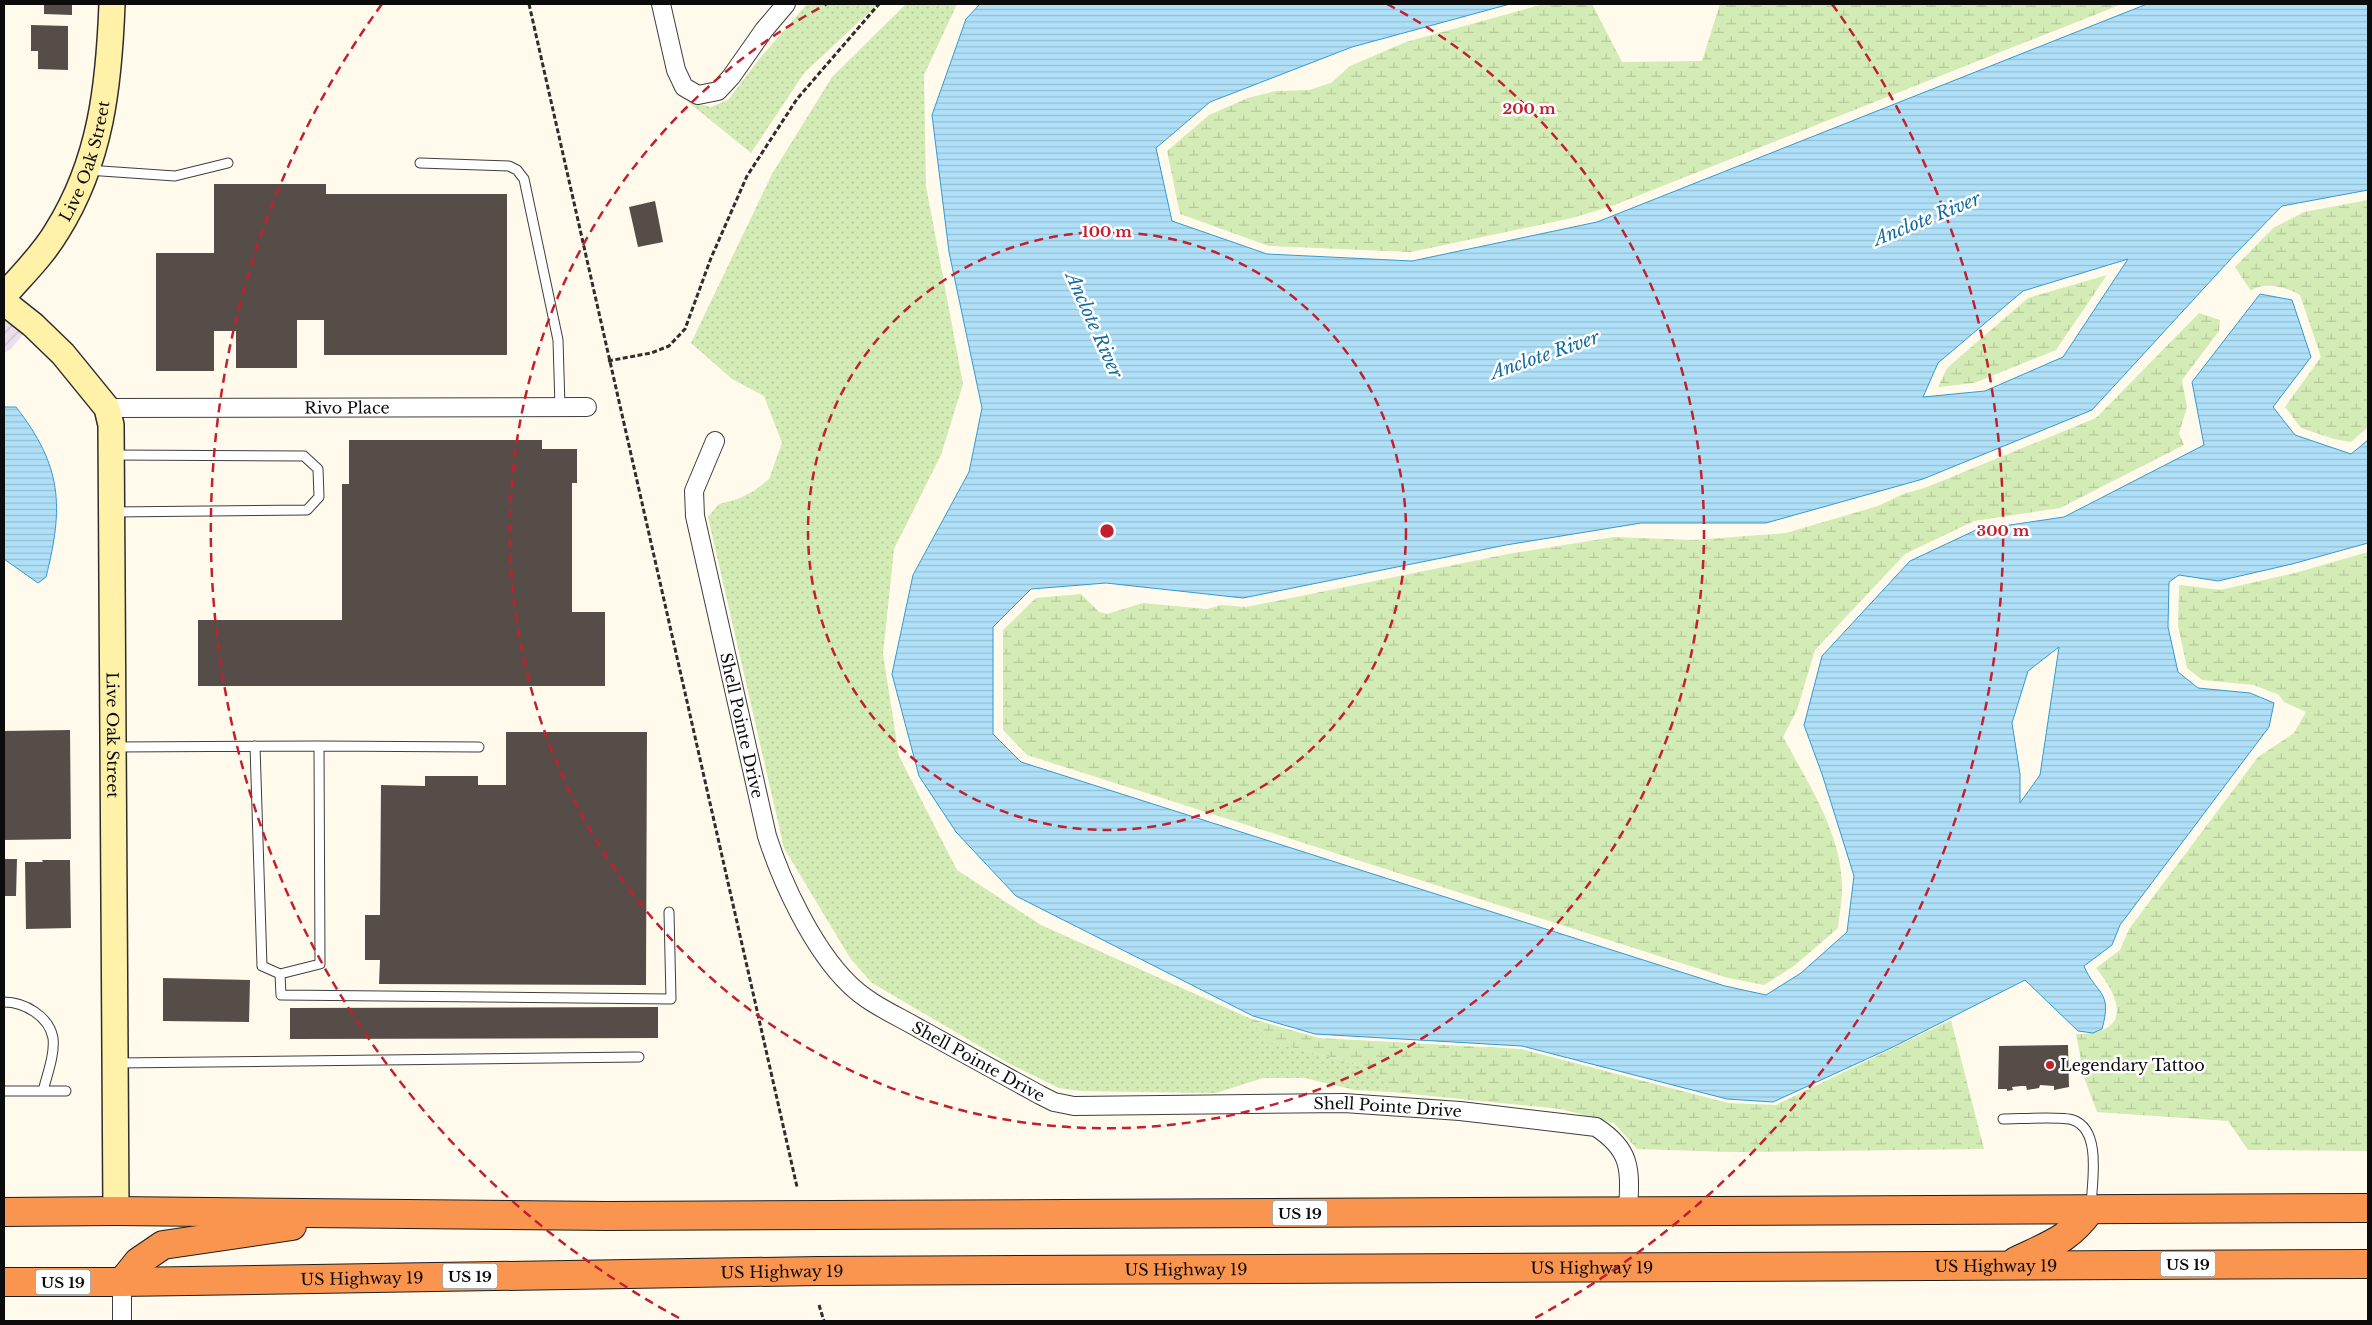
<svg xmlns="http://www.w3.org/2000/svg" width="2372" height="1325" font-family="'Libre Baskerville',serif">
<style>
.industrial{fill:url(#industrial-furrows)}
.grass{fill:url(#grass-dots)}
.wetland{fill:url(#wetland-marsh)}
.water{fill:url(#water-rules);stroke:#339ad2;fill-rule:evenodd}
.building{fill:#564d48}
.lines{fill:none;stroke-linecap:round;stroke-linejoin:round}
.lane-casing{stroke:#3f3f3f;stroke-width:11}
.street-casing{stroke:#3f3f3f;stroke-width:20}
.secondary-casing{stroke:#2e2e2e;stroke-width:28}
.highway-casing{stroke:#1d1d1d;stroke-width:30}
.path{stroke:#2e2e2e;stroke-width:3;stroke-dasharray:5 2.5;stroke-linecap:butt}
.lane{stroke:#fff;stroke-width:9}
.street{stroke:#fff;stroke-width:18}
.secondary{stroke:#fff1a7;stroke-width:25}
.highway{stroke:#fa954f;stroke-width:28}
.ring{fill:none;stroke:#c21f2f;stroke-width:2.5;stroke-dasharray:9 6}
.poi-dot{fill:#c21f2f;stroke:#fff;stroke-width:2}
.labels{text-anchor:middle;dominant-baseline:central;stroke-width:5;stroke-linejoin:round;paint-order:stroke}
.shield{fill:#fff;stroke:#555;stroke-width:1}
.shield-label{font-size:15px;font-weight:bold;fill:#0c0c0c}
.street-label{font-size:16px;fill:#0c0c0c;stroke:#fff}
.poi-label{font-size:16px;fill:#0c0c0c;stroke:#fff;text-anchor:start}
.water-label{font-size:18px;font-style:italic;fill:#116aa3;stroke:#fff}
.centre{fill:#c21f2f;stroke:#fff;stroke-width:2.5}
.ring-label{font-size:15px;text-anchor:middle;font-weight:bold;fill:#c21f2f;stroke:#fff;stroke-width:5;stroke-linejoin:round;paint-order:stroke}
</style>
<defs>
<pattern id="industrial-furrows" width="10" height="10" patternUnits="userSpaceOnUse" patternTransform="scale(1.25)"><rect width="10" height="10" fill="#eae0ec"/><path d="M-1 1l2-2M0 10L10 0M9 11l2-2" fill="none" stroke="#c8bfc9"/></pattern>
<pattern id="grass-dots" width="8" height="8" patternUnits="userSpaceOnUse" patternTransform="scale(1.25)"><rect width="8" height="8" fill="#d3ebb4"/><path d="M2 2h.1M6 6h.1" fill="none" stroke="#b4c89a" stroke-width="1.8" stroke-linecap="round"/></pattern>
<pattern id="wetland-marsh" width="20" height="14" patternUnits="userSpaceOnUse" patternTransform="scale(1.25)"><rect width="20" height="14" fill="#d3ebb4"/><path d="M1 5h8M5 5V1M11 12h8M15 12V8" fill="none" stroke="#b4c89a"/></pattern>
<pattern id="water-rules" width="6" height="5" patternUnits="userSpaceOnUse" patternTransform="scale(1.25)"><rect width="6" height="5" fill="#afe0f8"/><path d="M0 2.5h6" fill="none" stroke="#95bfd3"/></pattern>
</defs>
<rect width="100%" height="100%" fill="#fffaec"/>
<path class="industrial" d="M 4,315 L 25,332 L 11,349 L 4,353 Z"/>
<path class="grass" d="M 807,4 L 878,4 L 804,73 L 751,153 L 687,101 L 711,107 L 728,100 L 760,58 Z
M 906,4 L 957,4 L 924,75 L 926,186 L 963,384 L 941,455 L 894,549 L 883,654 L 899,756 L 957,870 L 1041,925 L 1249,1018 L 1271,1042 L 1376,1069 L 1391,1092 L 1355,1090 L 1305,1078 L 1263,1078 L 1216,1093 L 1081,1091 L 1059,1088 L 1010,1064 L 872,983 L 850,958 L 784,848 L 708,517 L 719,504 L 738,499 L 754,491 L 769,479 L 782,443 L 764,396 L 732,379 L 691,343 L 772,174 L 832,77 Z"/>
<path class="wetland" d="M 1544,4 L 1592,4 L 1622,62 L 1702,61 L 1720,4 L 2122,4 L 1612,206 L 1572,218 L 1411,252 L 1269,246 L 1180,214 L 1167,151 L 1209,115 L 1248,98 L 1276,91 L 1309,90 L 1331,83 L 1350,66 L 1406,42 Z
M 2368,200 L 2368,427 L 2351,442 L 2334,439 L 2301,428 L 2285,407 L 2321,357 L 2300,295 C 2288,287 2262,281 2251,291 L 2235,267 L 2273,228 L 2304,212 Z
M 2107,275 L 2056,350 L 1974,383 L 1938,387 L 1947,368 L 2028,298 Z
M 2199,313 L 2220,320 L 2219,331 L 2182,380 L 2187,407 L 2179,433 L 2184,445 L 2060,508 L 1974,521 L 1905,554 L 1815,650 L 1797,710 L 1783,737 C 1808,783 1843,835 1842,890 C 1842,903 1839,916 1838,928 L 1794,966 L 1764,985 L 1728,978 L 1027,755 L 1003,730 L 1003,630 L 1036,598 L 1081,594 L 1099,612 L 1107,614 L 1143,603 L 1207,609 L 1221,605 L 1246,607 L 1508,554 L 1614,537 L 1693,540 L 1786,533 L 1878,506 L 1903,494 L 1927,487 L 2096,418 Z
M 2368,552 L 2368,1151 L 2248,1150 L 2228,1121 L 2097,1112 L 2085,1080 L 2076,1034 C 2131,1034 2123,1001 2096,968 L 2120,950 L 2129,929 L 2258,757 L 2294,733 L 2306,712 L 2284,702 L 2279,695 L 2254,685 L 2202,680 L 2187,668 L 2178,626 L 2179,586 L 2181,585 L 2220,590 L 2295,573 Z
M 1249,1018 L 1319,1038 L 1521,1049 L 1728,1103 L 1776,1105 L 1951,1020 L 1984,1149 L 1732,1152 L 1637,1149 L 1614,1123 L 1561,1109 L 1391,1092 L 1376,1069 L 1271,1042 Z"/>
<path class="water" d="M 980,4 L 1510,4 L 1352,47 L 1210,102 L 1156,148 L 1172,221 L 1267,254 L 1412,261 L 1597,222 L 2147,4 L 2368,4 L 2368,190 L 2282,206 L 2239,250 L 2092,410 L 1923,479 L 1766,523 L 1641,523 L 1506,545 L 1243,598 L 1106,583 L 1031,589 L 993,627 L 993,734 L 1021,762 L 1725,986 L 1766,995 L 1801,973 L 1847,932 L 1854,876 L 1822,774 L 1804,725 L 1822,656 L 1910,561 L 1976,530 L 2064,517 L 2204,445 L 2192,382 L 2260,294 L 2292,300 L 2311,357 L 2273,407 L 2295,435 L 2351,454 L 2368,440 L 2368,543 L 2292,564 L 2218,581 L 2179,575 L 2169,582 L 2168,627 L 2178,672 L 2198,688 L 2250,693 L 2274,703 L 2269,727 L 2120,925 L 2112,945 L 2084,966 C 2096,995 2113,990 2102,1029 L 2093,1033 L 2078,1031 L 2025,980 L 1893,1047 L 1773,1102 L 1727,1099 L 1522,1046 L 1315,1034 L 1253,1016 L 1016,896 L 956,832 L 919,776 L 892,674 L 913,575 L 969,472 L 982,408 L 949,252 L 932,115 L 966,19 ZM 2128,259 L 2063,357 L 1985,391 L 1923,397 L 1938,363 L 2023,291 ZM 2059,647 L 2040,775 L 2020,803 L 2020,774 L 2012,723 L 2028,671 Z
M 4,407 L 16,407 C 62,466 64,506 46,577 L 38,583 L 4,559 Z"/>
<path class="building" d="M 44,4 L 72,4 L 72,15 L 44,14 Z
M 31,25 L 68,26 L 68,70 L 38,69 L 38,51 L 31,51 Z
M 214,184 L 326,184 L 326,194 L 507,194 L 507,355 L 324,355 L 324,320 L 297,320 L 297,368 L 236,368 L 236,331 L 214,331 L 214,371 L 156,371 L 156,253 L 214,253 Z
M 655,201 L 663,242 L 638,247 L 629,207 Z
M 349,440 L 542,440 L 542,449 L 577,449 L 577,483 L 572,483 L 572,612 L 605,612 L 605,686 L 198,686 L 198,620 L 342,620 L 342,484 L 349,484 Z
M 70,730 L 71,839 L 4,840 L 4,731 Z
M 506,732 L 647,732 L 646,985 L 379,984 L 380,960 L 365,960 L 365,915 L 380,915 L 381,785 L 425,786 L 425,776 L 478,776 L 478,785 L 506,785 Z
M 4,859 L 17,859 L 16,896 L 4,896 Z
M 42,860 L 70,860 L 71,928 L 26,929 L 25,862 L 43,862 Z
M 163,978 L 250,980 L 249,1022 L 163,1021 Z
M 658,1007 L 658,1038 L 290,1039 L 290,1008 Z
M 2068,1045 L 2069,1087 L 2054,1090 L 2054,1086 L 2040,1085 L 2039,1088 L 2027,1090 L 2026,1086 L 2021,1086 L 2012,1087 L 2013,1090 L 2007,1091 L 2007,1089 L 1998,1089 L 1999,1046 Z"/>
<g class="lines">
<defs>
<path id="lane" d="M 420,163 L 509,166 L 517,170 L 524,179 L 558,340 L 560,407
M 87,170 L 175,176 L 228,163
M 113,455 L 304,456 L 318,469 L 319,497 L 307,510 L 113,512
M 319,746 L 479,747
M 115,747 L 319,746 L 320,964 L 280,974 L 262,966 L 255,746
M 280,974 L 281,995 L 671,999 L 669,912
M 4,1002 C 24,1002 49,1016 53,1038 C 55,1054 47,1075 43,1091
M 116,1063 L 639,1057
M 4,1091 L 66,1091
M 2003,1119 C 2018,1119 2062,1116 2073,1120 C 2102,1130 2092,1182 2091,1206"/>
<g id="street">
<path d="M 661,4 L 676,70 L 684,87 L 698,95 L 718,91 L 731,77 L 764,30 L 786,4"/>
<path id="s1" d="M 107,408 L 587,407"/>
<path id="s2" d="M 715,441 L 694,491 L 695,516 L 767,836 C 782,883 813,949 849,984 C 869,1004 896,1015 920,1029 C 960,1051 1000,1073 1040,1095 L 1054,1102 L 1074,1106 L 1344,1103 L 1460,1111 L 1596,1127 C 1633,1151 1630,1171 1628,1212"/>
<path d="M 122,1321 L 122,1282"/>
</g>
<g id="secondary">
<path id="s3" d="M 4,296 C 22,275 43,255 57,231 C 101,161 109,85 112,4"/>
<path id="s4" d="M 4,302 L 33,325 L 63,354 L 107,408 L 111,425 L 116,1211"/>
</g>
<g id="highway">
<path d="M 4,1212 L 116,1211 L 607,1216 L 2368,1208"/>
<path d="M 2016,1261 C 2049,1245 2069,1240 2090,1210"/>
<path id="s5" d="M 4,1282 L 122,1282 L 818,1271 L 2368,1264"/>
<path d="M 122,1282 L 138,1262 L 163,1245 L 292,1226"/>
</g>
</defs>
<use href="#lane" class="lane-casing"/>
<use href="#street" class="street-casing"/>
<use href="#secondary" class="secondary-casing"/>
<use href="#highway" class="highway-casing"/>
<path class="path" d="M 529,4 L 797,1187
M 608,361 L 651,353 L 669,346 L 685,329 L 711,258 L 747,176 L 797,99 L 879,4
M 819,1305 L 824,1321"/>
<use href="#lane" class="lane"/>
<use href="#street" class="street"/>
<use href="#secondary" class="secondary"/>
<use href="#highway" class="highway"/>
</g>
<g class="ring">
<circle cx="1107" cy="531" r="299"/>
<path d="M1387 4A597 597 0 1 1 827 4"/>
<path d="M679 1318A896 896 0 0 1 382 4M1832 4A896 896 0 0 1 1535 1318"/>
</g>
<circle class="poi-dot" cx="2050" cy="1065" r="5"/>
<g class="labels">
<g class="shield">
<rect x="1272.5" y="1200.5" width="55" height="25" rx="4"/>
<rect x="2160.5" y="1251.5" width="55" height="25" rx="4"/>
<rect x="442.5" y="1263.5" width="55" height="25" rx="4"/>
<rect x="35.5" y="1269.5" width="55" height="25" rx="4"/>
</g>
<g class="shield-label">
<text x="1300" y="1213">US 19</text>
<text x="2188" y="1264">US 19</text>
<text x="470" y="1276">US 19</text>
<text x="63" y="1282">US 19</text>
</g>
<g class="street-label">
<text stroke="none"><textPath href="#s3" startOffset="160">Live Oak Street</textPath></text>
<text stroke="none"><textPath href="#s1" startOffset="240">Rivo Place</textPath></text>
<text stroke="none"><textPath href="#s2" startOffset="294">Shell Pointe Drive</textPath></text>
<text stroke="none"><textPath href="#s4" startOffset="476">Live Oak Street</textPath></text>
<text stroke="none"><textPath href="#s2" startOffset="729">Shell Pointe Drive</textPath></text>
<text stroke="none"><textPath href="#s2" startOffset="1149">Shell Pointe Drive</textPath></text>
<text stroke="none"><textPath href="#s5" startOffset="1992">US Highway 19</textPath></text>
<text stroke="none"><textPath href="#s5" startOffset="1588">US Highway 19</textPath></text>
<text stroke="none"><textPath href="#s5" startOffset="1182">US Highway 19</textPath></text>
<text stroke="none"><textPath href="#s5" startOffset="778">US Highway 19</textPath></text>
<text stroke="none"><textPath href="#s5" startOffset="358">US Highway 19</textPath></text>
</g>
<g class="poi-label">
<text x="2060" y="1065">Legendary Tattoo</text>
</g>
<g class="water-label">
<text transform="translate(1927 219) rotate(-22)">Anclote River</text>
<text transform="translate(1094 325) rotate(66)">Anclote River</text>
<text transform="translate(1545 355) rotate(-19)">Anclote River</text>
</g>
</g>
<circle cx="1107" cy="531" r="8" class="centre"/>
<g class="ring-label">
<text x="1529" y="114">200 m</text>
<text x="1107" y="237">100 m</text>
<text x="2003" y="536">300 m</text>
</g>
<rect width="2372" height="1325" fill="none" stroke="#0c0c0c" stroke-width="10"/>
</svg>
